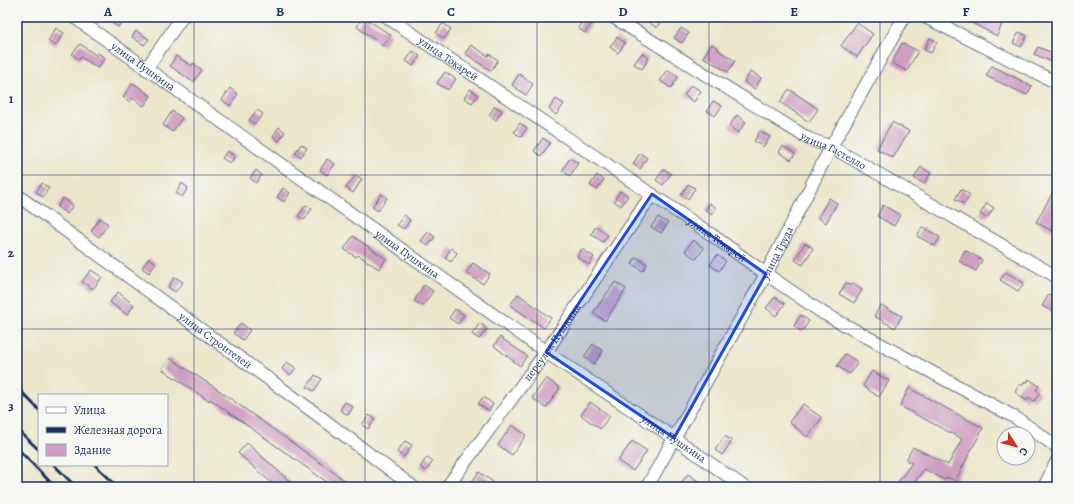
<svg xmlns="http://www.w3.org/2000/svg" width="1074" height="504" font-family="Alegreya,serif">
<rect width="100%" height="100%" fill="#f6f6f2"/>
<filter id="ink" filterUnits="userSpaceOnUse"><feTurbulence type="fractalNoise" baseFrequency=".025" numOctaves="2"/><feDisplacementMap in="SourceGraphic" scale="8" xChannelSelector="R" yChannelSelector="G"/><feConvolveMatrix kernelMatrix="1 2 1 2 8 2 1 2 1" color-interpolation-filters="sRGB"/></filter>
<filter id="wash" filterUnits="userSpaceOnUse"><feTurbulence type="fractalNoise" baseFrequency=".012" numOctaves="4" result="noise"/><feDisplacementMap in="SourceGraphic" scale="16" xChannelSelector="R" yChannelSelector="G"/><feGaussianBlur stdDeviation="0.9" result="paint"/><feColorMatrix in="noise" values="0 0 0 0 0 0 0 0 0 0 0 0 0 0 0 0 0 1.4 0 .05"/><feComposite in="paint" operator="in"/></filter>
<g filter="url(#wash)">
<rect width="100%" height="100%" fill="#ebe6ca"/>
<g id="blocks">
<path fill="#ce9dc0" d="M116,17h9l-7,10 -6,-4z
M363,17l28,18 -8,11 -26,-19z
M585,17l8,5 -8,11 -7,-5z
M641,17h24l-8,11z
M972,17h11l10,5 2,-4 8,4 -6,14 -27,-14z
M443,23l8,6 -7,10 -8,-6z
M857,23l16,11 -16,23 -16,-11z
M56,28l8,5 -9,13 -7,-5z
M681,28l8,5 -7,10 -8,-5z
M136,31l13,8 -5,6 -12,-8z
M1019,32l8,4 -6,11 -8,-4z
M617,37l8,6 -7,10 -8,-6z
M930,38l7,4 -6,11 -7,-3z
M902,43l16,8 -11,20 -15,-8z
M80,44l17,12 1,-3 7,5 -7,10 -17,-11 -2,3 -7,-6z
M712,44l7,5 -1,1 17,11 -7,11 -25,-15z
M471,45l17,11 1,-2 9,6 -7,11 -26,-18z
M1038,47l19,8v9l-23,-10z
M413,51l7,5 -7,10 -7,-5z
M642,53l7,5 -7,11 -8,-5z
M176,56l16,10 1,-3 9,7 -9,12 -23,-16z
M992,66l40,20 -5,9 -41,-19z
M668,70l10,7 -7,11 -11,-7z
M751,71l10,7 -6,11 -11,-7z
M445,72l11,7 -8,11 -11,-7z
M519,74l14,10 -7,11 -14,-10z
M133,83l18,13 -7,10 -12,-8 -2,4 -7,-5z
M691,85l10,6 -7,11 -10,-7z
M230,88l8,6 -8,12 -8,-6z
M470,89l8,6 -6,8 -8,-5z
M789,89l29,20 -9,13 -29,-20z
M556,99l8,5 -8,11 -7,-6z
M713,101l9,5 -7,10 -8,-5z
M495,106l7,5 -6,9 -7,-5z
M257,110l6,4 -8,10 -6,-4z
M172,111l10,7 -10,14 -9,-7z
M737,115l9,7 -8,11 -9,-7z
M892,122l17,9 -16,27 -16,-9z
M520,123l7,5 -6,9 -7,-5z
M279,127l6,5 -6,9 -6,-5z
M760,131l10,6 -7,10 -9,-6z
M543,138l7,5 -9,13 -7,-5z
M301,144l6,4 -6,9 -6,-4z
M783,146l12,8 -4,6 -12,-8z
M227,151l8,5 -5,7 -8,-5z
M640,153l7,5 -7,11 -7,-5z
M570,158l8,5 -8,13 -8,-5z
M327,159l8,5 -8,11 -7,-5z
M921,167l10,6 -7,11 -10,-6z
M664,169l7,5 -8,11 -7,-5z
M256,170l6,5 -6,8 -6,-5z
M356,175l6,4 -9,14 -7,-5z
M597,175l7,5 -7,10 -7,-5z
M42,183l7,5 -6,9 -7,-5z
M182,183l6,5 -6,9 -6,-4z
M688,184l7,4 -7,11 -7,-4z
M1057,185v36l-5,10 -16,-9z
M283,188l7,5 -6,9 -7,-5z
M961,189l9,6 -6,9 -9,-5z
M620,191l8,5 -7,10 -7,-5z
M381,194l6,4 -9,13 -6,-4z
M63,198l10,7 -6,9 -10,-7z
M829,198l8,5 -11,20 -8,-5z
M710,203l6,5 -4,7 -7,-5z
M987,203l7,5 -7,10 -7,-4z
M306,205l6,4 -8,11 -6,-4z
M883,205l17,10 -6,11 -17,-10z
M404,215l6,5 -6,9 -7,-4z
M658,217l10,6 -7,10 -10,-6z
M100,218l8,6 -9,13 -8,-6z
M596,226l12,9 -5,7 -12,-8z
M922,227l18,10 -5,9 -18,-10z
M428,232l7,5 -7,9 -7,-5z
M353,236l33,23 -7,10 -21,-14 -2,2 -12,-8z
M693,240l11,8 -8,11 -11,-8z
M805,243l8,5 -10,17 -8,-5z
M451,248l6,5 -6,9 -6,-4z
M582,249l12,8 -5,8 -12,-8z
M965,250l17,10 -6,11 -17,-10z
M717,255l9,6 -7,10 -9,-6z
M636,257l11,7 -4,7 -11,-7z
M149,258l7,5 -7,10 -7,-5z
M473,263l17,11 -7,10 -17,-11z
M91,270l11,7 -9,12 -11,-7z
M1006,272l18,11 -6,8 -18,-11z
M175,277l8,5 -8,10 -7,-5z
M615,282l11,7 -21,32 -12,-8z
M846,283l5,3 2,-2 9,6 -8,13 -15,-9z
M424,285l9,6 -10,15 -9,-5z
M118,292l16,13 -7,10 -17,-13z
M518,294l33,24 -7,10 -34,-23z
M1049,294l8,5v15l-15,-8z
M775,297l10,7 -9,12 -10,-8z
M881,305l21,11 -7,12 -21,-12z
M455,309l9,6 -6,9 -9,-6z
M801,315l8,6 -7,11 -8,-6z
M241,323l9,7 -7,10 -10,-7z
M480,323l7,6 -8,10 -7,-5z
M500,337l27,19 -7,10 -26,-20z
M593,344l10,7 -9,13 -10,-7z
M845,354l13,8 -8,12 -13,-8z
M170,358l47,31 137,98h-20l-124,-88 -1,2 -47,-32z
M287,362l9,6 -6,7 -8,-6z
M872,371l17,10 -10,16 -16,-11z
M315,375l7,4 -8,12 -7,-4z
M546,378l14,10 -14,20 -14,-10z
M1029,379l10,7 -3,4 4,3 -6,8 -5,-4 -2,4 -12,-9 5,-8 2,2 3,-5 2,2z
M909,388l74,40 -28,53 -8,-4 -2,3 -21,-11 -13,18h-7l-6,-5 14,-19 -6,-3 7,-13 35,18 14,-26 -62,-33z
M483,397l10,7 -4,7 -11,-7z
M345,402l8,5 -5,8 -8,-5z
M590,402l20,14 -10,13 -19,-14z
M803,404l19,14 -15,19 -18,-15z
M369,415l6,4 -7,10 -6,-4z
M512,425l14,10 -14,20 -14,-10z
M725,436l7,5 -10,14 -7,-5z
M405,441l7,4 -8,12 -7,-5z
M632,441l15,10 -14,20 -15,-10z
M247,443l49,44h-20l-38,-34z
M427,457l6,4 -7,10 -6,-4z
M479,472l14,10 -3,5h-22z
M688,474l18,13h-28z"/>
</g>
</g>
<g filter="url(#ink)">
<use href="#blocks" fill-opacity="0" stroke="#646f84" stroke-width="1"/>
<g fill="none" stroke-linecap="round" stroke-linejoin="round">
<defs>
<g id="minor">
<path id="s1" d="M74,17l472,335 128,86 70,49"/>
<path id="s2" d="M387,17l325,218 54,39 57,39 193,105 41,29"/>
<path id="s3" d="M613,17l196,122 22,8 34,19 192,111"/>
<path d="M925,17l132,66"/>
<path d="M146,69l36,-52"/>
<path id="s4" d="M17,195l298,218 98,74"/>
<path id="s5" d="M447,487l99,-135 106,-158"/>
<path id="s6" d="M647,487l119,-213 65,-127 73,-130"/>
<path d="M1044,487l13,-26"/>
</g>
</defs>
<use href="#minor" stroke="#646f84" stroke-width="14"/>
<use href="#minor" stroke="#fff" stroke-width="12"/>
<path stroke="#1b2f5e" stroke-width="3" d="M17,387l22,23
M17,429l22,21
M17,448l38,39
M54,465l22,22
M95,465l23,22"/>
</g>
</g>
<path fill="#1d4ed8" fill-opacity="0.2" stroke="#1d4ed8" stroke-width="3" stroke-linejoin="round" d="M652,194l114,80 -92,164 -128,-86z"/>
<path fill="none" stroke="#1b2f5e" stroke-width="1" stroke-opacity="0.55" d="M194,17v470M365,17v470M537,17v470M709,17v470M880,17v470M17,175h1040M17,329h1040"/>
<g text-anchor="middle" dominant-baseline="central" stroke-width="4" stroke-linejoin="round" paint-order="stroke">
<g font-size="11" fill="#1b2f5e" stroke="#f6f6f2">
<text stroke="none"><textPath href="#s2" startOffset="74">улица Токарей</textPath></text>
<text stroke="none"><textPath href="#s1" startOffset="85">улица Пушкина</textPath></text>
<text stroke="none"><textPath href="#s3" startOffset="258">улица Гастелло</textPath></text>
<text stroke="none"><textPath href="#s2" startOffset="398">улица Токарей</textPath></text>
<text stroke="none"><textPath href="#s6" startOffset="268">улица Труда</textPath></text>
<text stroke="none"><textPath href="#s1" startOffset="409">улица Пушкина</textPath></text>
<text stroke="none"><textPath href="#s4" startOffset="246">улица Строителей</textPath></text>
<text stroke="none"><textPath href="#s5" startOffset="179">переулок Пушкина</textPath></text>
<text stroke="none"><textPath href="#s1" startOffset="733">улица Пушкина</textPath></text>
</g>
</g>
<rect width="1074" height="504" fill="none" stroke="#f6f6f2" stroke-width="44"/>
<rect x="38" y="394" width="130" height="72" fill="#f6f6f2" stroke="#9ea6b7"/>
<rect x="46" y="407" width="20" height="6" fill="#ffffff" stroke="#9ea6b7"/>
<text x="74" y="414" font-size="12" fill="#1b2f5e">Улица</text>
<rect x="46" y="427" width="20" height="6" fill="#1b2f5e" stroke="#9ea6b7"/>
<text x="74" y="434" font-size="12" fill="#1b2f5e">Железная дорога</text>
<rect x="46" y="444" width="20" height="12" fill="#ce9dc0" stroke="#9ea6b7"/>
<text x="74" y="454" font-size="12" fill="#1b2f5e">Здание</text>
<g transform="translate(1016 446) rotate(126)"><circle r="19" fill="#f6f6f2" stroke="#9ea6b7"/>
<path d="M0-3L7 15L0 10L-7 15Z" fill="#c8321e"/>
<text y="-6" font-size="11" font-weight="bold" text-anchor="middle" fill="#1b2f5e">С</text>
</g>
<rect x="22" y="22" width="1030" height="460" fill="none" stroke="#1b2f5e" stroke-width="1.5"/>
<g font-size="13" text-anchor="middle" font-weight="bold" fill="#1b2f5e">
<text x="108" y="16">A</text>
<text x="280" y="16">B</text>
<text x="451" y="16">C</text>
<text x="623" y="16">D</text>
<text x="794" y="16">E</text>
<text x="966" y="16">F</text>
<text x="11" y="103">1</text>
<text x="11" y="257">2</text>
<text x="11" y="410">3</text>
</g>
</svg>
